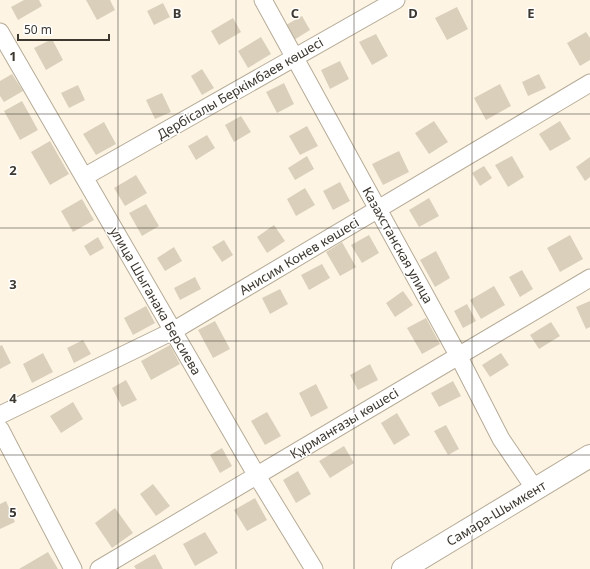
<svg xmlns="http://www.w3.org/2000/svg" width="590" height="569" font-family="'Noto Sans',sans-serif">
<rect width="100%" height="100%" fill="#fef4e4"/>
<path fill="#dacfba" d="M24,0h15l3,6 -24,14 -7,-13z
M86,0h24l5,10 -18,10z
M163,3l7,14 -16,8 -7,-14z
M457,7l11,22 -21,11 -12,-22z
M302,16l8,14 -16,10 -8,-15z
M233,18l8,14 -22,13 -8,-14z
M586,32l4,6v22l-10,6 -13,-23z
M376,34l12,22 -16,9 -13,-23z
M261,37l10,17 -23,14 -10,-17z
M52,39l11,21 -17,10 -12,-22z
M340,61l9,18 -19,10 -9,-19z
M202,69l12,19 -12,7 -11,-19z
M12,74l11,17 -19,11 -4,-6v-15z
M539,74l7,14 -18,8 -6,-14z
M284,83l10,21 -17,9 -11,-21z
M500,84l11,22 -25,14 -12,-22z
M78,85l7,15 -16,8 -8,-15z
M162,93l9,19 -16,7 -9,-19z
M22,101l16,29 -18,10 -16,-29z
M241,116l10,16 -17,10 -9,-17z
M434,121l14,21 -19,12 -14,-21z
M560,121l11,18 -21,12 -11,-17z
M104,122l12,22 -20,11 -13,-21z
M307,126l11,20 -18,9 -11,-19z
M207,135l8,13 -19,12 -8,-14z
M50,141l19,33 -19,11 -19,-33z
M399,151l10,21 -26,13 -11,-21z
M307,156l7,13 -19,11 -7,-12z
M512,156l12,21 -16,10 -13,-22z
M590,157v20l-5,4 -9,-14z
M484,166l8,12 -12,8 -8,-13z
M136,175l11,18 -22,13 -11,-18z
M340,182l10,19 -17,9 -10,-19z
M305,188l10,17 -19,11 -9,-17z
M429,198l10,18 -20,11 -10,-17z
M82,199l12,21 -21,12 -12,-21z
M146,204l13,22 -17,10 -13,-23z
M274,225l11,16 -18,12 -10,-16z
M369,235l10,18 -17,10 -11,-18z
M570,235l13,24 -23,13 -13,-24z
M98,237l6,11 -14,8 -6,-10z
M224,240l9,15 -11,7 -10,-15z
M342,242l14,25 -16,9 -14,-24z
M174,247l8,14 -17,10 -8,-13z
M436,251l14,27 -15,9 -15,-27z
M322,264l8,14 -21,12 -8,-15z
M522,270l11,19 -13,8 -11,-20z
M195,277l6,12 -21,11 -6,-12z
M494,286l11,19 -24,14 -11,-19z
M280,289l8,15 -18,10 -8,-16z
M403,291l10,14 -18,12 -9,-14z
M590,301v26l-4,2 -10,-22z
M467,304l9,17 -13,7 -9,-17z
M146,306l9,17 -22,12 -9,-17z
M426,318l14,26 -18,10 -15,-26z
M215,321l15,28 -17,9 -15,-28z
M551,322l9,14 -21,13 -9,-14z
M83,340l8,14 -17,9 -7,-15z
M2,345l9,18 -11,6v-23z
M170,345l10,19 -29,16 -10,-19z
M43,353l10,19 -21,11 -9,-19z
M501,353l8,12 -19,12 -8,-12z
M370,364l8,16 -20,10 -8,-15z
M126,380l11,20 -15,7 -10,-19z
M453,381l8,15 -22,11 -8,-14z
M316,384l12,24 -17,9 -12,-24z
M73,402l10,17 -22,14 -11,-17z
M267,412l14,24 -16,9 -14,-24z
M397,413l13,22 -16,10 -13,-22z
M446,425l13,24 -11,6 -14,-24z
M344,446l10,17 -24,15 -11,-17z
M222,448l10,18 -12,7 -10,-18z
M298,471l13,23 -15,9 -13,-23z
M153,484l17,22 -14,10 -16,-22z
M255,498l12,22 -20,11 -13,-21z
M6,501l9,21 -15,7v-25z
M115,508l18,25 -21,15 -17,-25z
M205,532l13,21 -23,13 -12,-22z
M48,552l10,17h-39z
M155,554l8,15h-27l-2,-3z"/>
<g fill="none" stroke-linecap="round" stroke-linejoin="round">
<defs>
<path id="minor" d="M263,0l195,355 43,84 34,50
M0,32l257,444 57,93
M84,177l312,-177
M0,415l173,-84 417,-248
M0,429l73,140
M99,569l491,-291"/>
<path id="highway" d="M403,569l187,-113"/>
</defs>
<use href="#minor" stroke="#b6ab97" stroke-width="19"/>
<use href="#highway" stroke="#b6ab97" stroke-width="24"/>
<use href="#minor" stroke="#fff" stroke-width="17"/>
<use href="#highway" stroke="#fff" stroke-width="22"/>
</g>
<path fill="none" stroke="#3c372f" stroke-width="1" stroke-opacity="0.55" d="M118,0v569M236,0v569M354,0v569M472,0v569M0,114h590M0,228h590M0,341h590M0,455h590"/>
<g text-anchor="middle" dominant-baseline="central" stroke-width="3" stroke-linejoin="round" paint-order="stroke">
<g font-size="13" fill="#3c372f" stroke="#fff">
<text transform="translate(240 88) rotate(-30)">Дербісалы Беркімбаев көшесі</text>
<text transform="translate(398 245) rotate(61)">Казахстанская улица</text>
<text transform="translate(299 256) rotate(-31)">Анисим Конев көшесі</text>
<text transform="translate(156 301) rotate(60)">улица Шыганака Берсиева</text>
<text transform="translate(344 423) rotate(-31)">Құрманғазы көшесі</text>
<text transform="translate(496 513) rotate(-31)">Самара-Шымкент</text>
</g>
</g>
<g font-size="13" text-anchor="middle" font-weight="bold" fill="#3c372f" stroke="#fff" stroke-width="3" stroke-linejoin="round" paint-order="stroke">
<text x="177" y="18">B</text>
<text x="295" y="18">C</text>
<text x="413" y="18">D</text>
<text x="531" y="18">E</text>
<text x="13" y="61">1</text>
<text x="13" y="175">2</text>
<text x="13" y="289">3</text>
<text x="13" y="403">4</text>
<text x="13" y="517">5</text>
</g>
<path d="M18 34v6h91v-6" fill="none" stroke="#3c372f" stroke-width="2"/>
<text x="24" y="34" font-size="12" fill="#3c372f" stroke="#ffffff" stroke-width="3" paint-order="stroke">50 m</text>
</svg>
